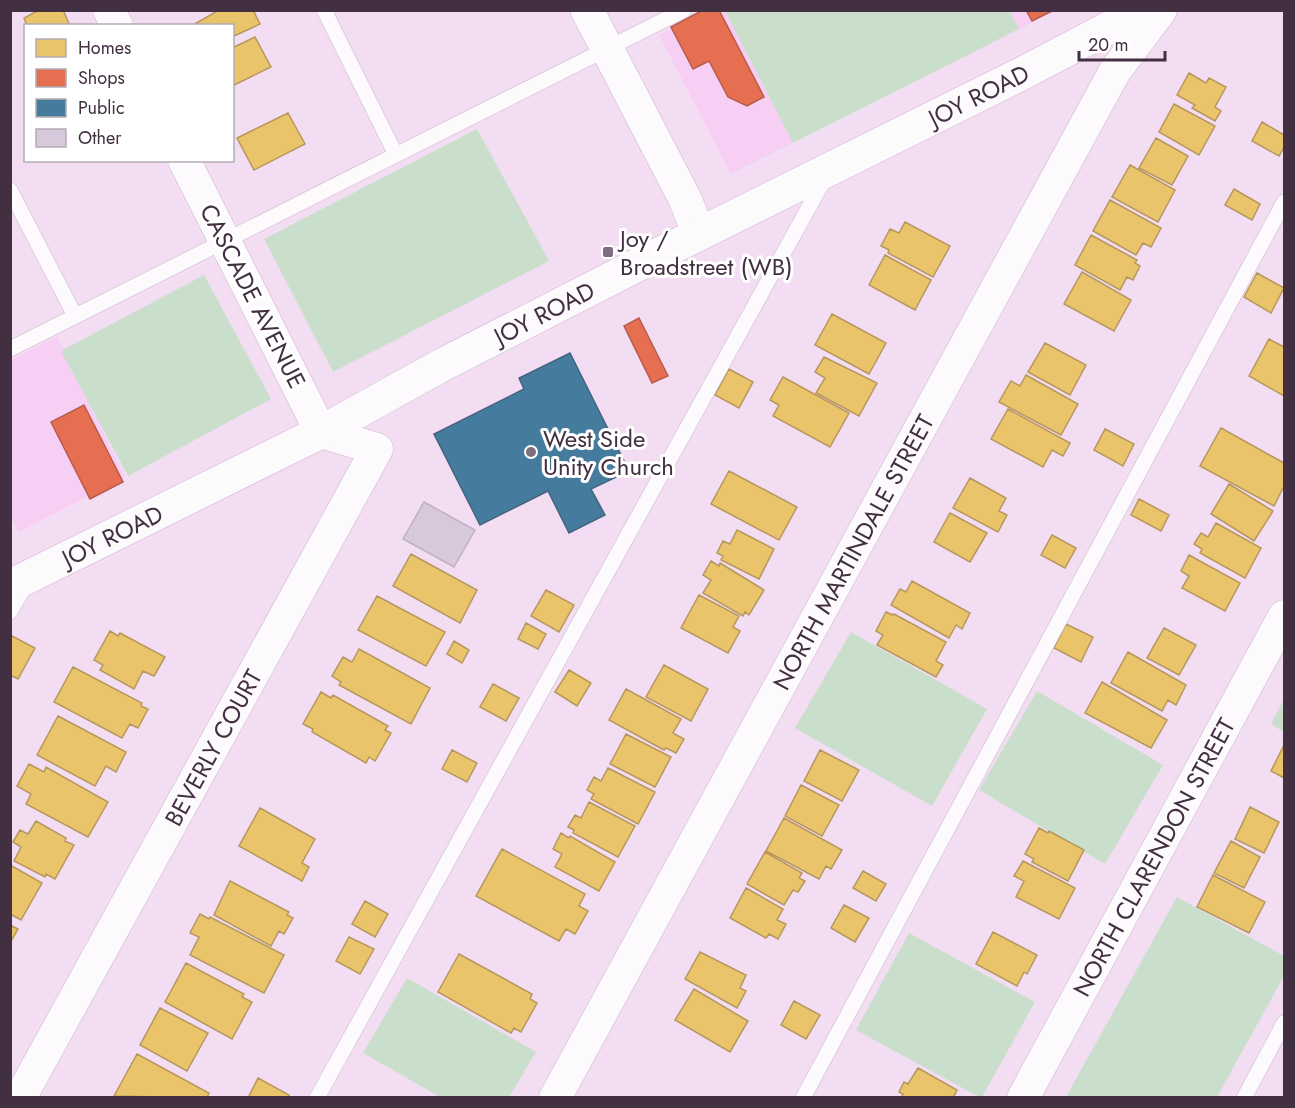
<svg xmlns="http://www.w3.org/2000/svg" width="1295" height="1108" font-family="Jost,sans-serif">
<rect width="100%" height="100%" fill="#f3ddf2"/>
<path fill="#f7cff5" d="M707,11h18l68,132 -62,31 -72,-139z
M1010,11h45l-36,18z
M57,336l68,141 -107,55 -7,-16v-156z"/>
<path fill="#c9dfcc" d="M725,11h285l9,18 -226,114z
M477,129l72,132 -216,111 -69,-133z
M204,275l67,124 -143,77 -67,-125z
M851,632l136,77 -55,97 -137,-78z
M1037,691l126,74 -58,99 -126,-74z
M1284,699v33l-13,-8z
M1177,897l107,59v20l-67,121h-151z
M909,933l126,69 -53,95h-3l-123,-67z
M407,978l129,74 -27,45h-69l-77,-44z"/>
<path fill="#e9c46a" stroke="#b7975e" stroke-width="1.5" d="M39,10h24l7,16h-43l-3,-8z
M219,10h34l7,14 -28,13v-11h-41z
M255,37l16,30 -39,19v-38z
M1189,73l17,10 3,-5 17,9 -11,20 6,4 -6,10 -23,-13 3,-3 -18,-10z
M1174,104l41,22 -16,29 -40,-23z
M288,113l17,31 -51,26 -17,-32z
M1262,122l22,13v12l-5,9 -27,-15z
M1156,138l32,18 -16,29 -33,-17z
M1130,165l45,25 -17,32 -46,-25z
M1234,189l26,15 -8,16 -27,-15z
M1110,200l51,28 -10,19 -8,-4 -7,12 -43,-24z
M905,222l45,24 -17,31 -45,-24 1,-3 -8,-4 9,-17 9,4z
M1091,235l46,25 -2,3 5,3 -7,14 -6,-3 -7,13 -45,-25z
M885,255l46,25 -16,30 -46,-25z
M1082,272l49,28 -17,31 -50,-27z
M1257,273l27,15 -13,25 -27,-16z
M832,314l54,29 -17,31 -54,-29z
M1269,339l15,8v49l-35,-20z
M1045,343l41,22 -16,30 -42,-23z
M824,357l53,26 -18,33 -43,-23 9,-15 -10,-6z
M729,369l24,13 -14,26 -24,-13z
M1026,375l52,29 -17,31 -62,-33 12,-21 9,5z
M783,377l66,36 -19,34 -57,-31 6,-11 -9,-5z
M1008,409l62,34 -7,13 -11,-6 -9,17 -52,-28z
M1221,428l63,35v23l-10,20 -74,-40z
M1105,429l29,15 -11,22 -29,-16z
M729,471l68,36 -18,33 -68,-36z
M970,478l36,20 -7,13 8,4 -9,17 -45,-24z
M1229,484l44,27 -19,30 -43,-27z
M1139,499l30,16 -8,16 -30,-16z
M950,513l37,20 -17,29 -36,-20z
M1216,523l45,25 -16,30 -45,-25 2,-4 -8,-5 7,-11 7,4z
M737,530l37,19 -15,30 -38,-19 2,-4 -6,-3 6,-12 7,3z
M1052,535l24,13 -11,20 -24,-13z
M411,554l66,36 -17,33 -67,-37z
M1189,555l51,28 -15,28 -43,-23 7,-12 -8,-5z
M711,561l8,5 1,-3 44,27 -15,25 -4,-3 -2,4 -40,-23 8,-13 -8,-5z
M912,581l58,32 -8,16 -6,-4 -7,13 -58,-33 9,-16 6,3z
M546,590l28,15 -15,27 -28,-16z
M699,595l40,21 -6,11 7,4 -12,22 -47,-25z
M377,596l68,36 -19,34 -68,-36z
M886,612l7,3 1,-1 52,28 -10,19 7,4 -7,12 -59,-32 6,-10 -7,-4z
M526,623l20,11 -8,15 -20,-10z
M1066,624l27,13 -12,25 -27,-14z
M1164,628l32,17 -17,30 -32,-17z
M110,631l8,5 2,-3 45,24 -11,19 -11,-5 -9,18 -34,-19 3,-5 -9,-5z
M10,635l25,13 -17,31 -8,-4z
M454,641l15,9 -7,13 -15,-9z
M359,649l71,39 -19,36 -72,-39 2,-3 -9,-6 11,-19 9,5z
M1128,652l58,33 -10,20 -8,-5 -6,11 -51,-28z
M664,665l44,24 -17,32 -45,-24z
M73,667l69,36 -1,3 7,3 -10,19 -8,-4 -8,14 -68,-36z
M569,670l22,13 -14,23 -22,-14z
M1102,682l65,38 -16,28 -66,-35z
M493,684l26,14 -13,23 -26,-14z
M626,689l55,30 -8,14 11,6 -8,14 -10,-5 -2,2 -55,-30z
M321,692l10,6 2,-3 55,31 -3,4 6,3 -16,28 -6,-4 -3,6 -54,-31 1,-3 -10,-5z
M58,716l68,36 -10,20 -10,-6 -11,20 -58,-31z
M626,734l45,23 -16,30 -45,-23z
M1284,745v33l-13,-7z
M452,750l25,13 -10,19 -25,-13z
M820,750l39,20 -17,31 -38,-20z
M29,764l15,8 2,-5 62,35 -20,35 -62,-33 5,-10 -14,-8z
M608,768l47,24 -17,32 -47,-25 3,-5 -7,-4 7,-13 7,4z
M801,785l38,20 -17,31 -37,-20z
M589,802l46,24 -17,31 -45,-24 1,-3 -6,-3 7,-12 6,3z
M1250,807l29,15 -15,31 -29,-14z
M260,808l55,31 -13,24 7,4 -7,14 -63,-35z
M784,818l58,32 -11,19 -5,-3 -7,13 -53,-28z
M36,821l30,17 -1,3 9,4 -19,34 -9,-5 -1,3 -31,-16 7,-14 -8,-5 7,-12 8,4z
M1039,828l9,5 1,-2 35,19 -16,31 -36,-19 2,-3 -9,-5z
M561,833l8,5 1,-2 45,26 -16,29 -44,-24 7,-13 -9,-5z
M1231,841l29,16 -16,31 -30,-15z
M502,849l83,45 -6,12 9,5 -13,23 -9,-5 -7,12 -83,-45z
M765,852l37,21 -3,5 6,3 -7,11 -5,-2 -9,15 -37,-21z
M1023,861l52,27 -16,31 -43,-22 8,-16 -10,-5z
M10,865l32,18 -21,37 -11,-6z
M863,871l23,13 -10,17 -23,-13z
M1213,875l52,27 -16,31 -52,-26z
M230,881l59,31 -2,3 6,3 -9,16 -5,-3 -8,15 -57,-31z
M746,888l37,21 -6,11 9,4 -8,15 -9,-5 -3,4 -36,-20z
M365,901l23,13 -13,23 -23,-13z
M844,905l25,13 -14,24 -24,-14z
M200,914l9,5 1,-2 74,38 -20,38 -74,-38 9,-18 -9,-4z
M10,925l8,4 -8,14z
M993,932l44,23 -10,19 -3,-2 -7,14 -41,-22z
M349,937l25,12 -14,25 -24,-13z
M700,952l46,23 -6,13 6,3 -9,17 -52,-29z
M459,954l73,40 -2,5 7,4 -16,29 -7,-4 -3,5 -73,-41z
M186,963l58,31 -2,3 10,5 -20,37 -67,-37z
M694,989l54,32 -18,31 -55,-32z
M794,1001l26,14 -14,24 -25,-14z
M160,1008l48,25 -21,38 -47,-26z
M137,1054l72,39 -2,5 -93,-2z
M918,1068l39,22 -4,8h-52l2,-4 -4,-2 5,-10 4,2z
M258,1078l31,17 -1,3h-40z"/>
<path fill="#e76f51" stroke="#b65c4c" stroke-width="1.5" d="M703,10h16l45,87 -17,9 -19,-9 -19,-36 -16,8 -22,-42z
M1026,10h28l-22,11z
M639,318l29,58 -16,7 -28,-57z
M84,405l39,77 -33,17 -39,-77z"/>
<path fill="#457b9d" stroke="#446481" stroke-width="1.5" d="M570,353l59,118 -38,18 14,26 -36,18 -21,-42 -68,34 -46,-91 90,-45 -5,-11z"/>
<path fill="#d8c8dc" stroke="#c0b0c4" stroke-width="1.5" d="M424,502l51,28 -21,37 -51,-28z"/>
<g fill="none" stroke-linecap="round" stroke-linejoin="round">
<defs>
<path id="lane" d="M324,10l72,145
M10,190l65,126
M10,349l674,-339
M10,612l17,-29
M317,1098l508,-920
M803,1098l481,-896
M1244,1098l40,-75"/>
<g id="street">
<path d="M109,10l8,16"/>
<path id="s1" d="M20,1098l357,-649 -56,-17 -137,-272"/>
<path id="s2" d="M555,1098l560,-1027 46,-61"/>
<path id="s3" d="M1023,1098l261,-482"/>
</g>
<g id="secondary">
<path d="M587,10l98,189 14,35"/>
<path id="s4" d="M10,586l311,-154 121,-67 217,-111 366,-182 118,-62"/>
</g>
</defs>
<use href="#lane" stroke="#cab7c9" stroke-width="16"/>
<use href="#street" stroke="#cab7c9" stroke-width="33"/>
<use href="#secondary" stroke="#cab7c9" stroke-width="34"/>
<use href="#lane" stroke="#fdfafd" stroke-width="15"/>
<use href="#street" stroke="#fdfafd" stroke-width="32"/>
<use href="#secondary" stroke="#fdfafd" stroke-width="33"/>
</g>
<g fill="#806c7f" stroke="#fff" stroke-width="2">
<rect x="602" y="246" width="12" height="12" rx="3"/>
<circle cx="531" cy="452" r="6"/>
</g>
<g text-anchor="middle" dominant-baseline="central" stroke-width="6" stroke-linejoin="round" paint-order="stroke">
<g font-size="24" fill="#422f41" stroke="#fff">
<text stroke="none"><textPath href="#s4" startOffset="1086">JOY ROAD</textPath></text>
<text transform="translate(253 296) rotate(63)">CASCADE AVENUE</text>
<text stroke="none"><textPath href="#s4" startOffset="600">JOY ROAD</textPath></text>
<text stroke="none"><textPath href="#s4" startOffset="114">JOY ROAD</textPath></text>
<text stroke="none"><textPath href="#s2" startOffset="622">NORTH MARTINDALE STREET</textPath></text>
<text stroke="none"><textPath href="#s1" startOffset="400">BEVERLY COURT</textPath></text>
<text stroke="none"><textPath href="#s3" startOffset="274">NORTH CLARENDON STREET</textPath></text>
</g>
<g font-size="24" fill="#422f41" stroke="#fff" text-anchor="start">
<text x="620" y="238">Joy /<tspan x="620" dy="28">Broadstreet (WB)</tspan></text>
<text x="543" y="438">West Side<tspan x="543" dy="28">Unity Church</tspan></text>
</g>
</g>
<rect width="1295" height="1108" fill="none" stroke="#422f41" stroke-width="24"/>
<rect x="24" y="24" width="210" height="138" fill="#ffffff" stroke="#b3acb3" stroke-width="1.5"/>
<rect x="36" y="39" width="30" height="18" fill="#e9c46a" stroke="#b3acb3" stroke-width="1.5"/>
<text x="78" y="54" font-size="18" fill="#422f41">Homes</text>
<rect x="36" y="69" width="30" height="18" fill="#e76f51" stroke="#b3acb3" stroke-width="1.5"/>
<text x="78" y="84" font-size="18" fill="#422f41">Shops</text>
<rect x="36" y="99" width="30" height="18" fill="#457b9d" stroke="#b3acb3" stroke-width="1.5"/>
<text x="78" y="114" font-size="18" fill="#422f41">Public</text>
<rect x="36" y="129" width="30" height="18" fill="#d8c8dc" stroke="#b3acb3" stroke-width="1.5"/>
<text x="78" y="144" font-size="18" fill="#422f41">Other</text>
<path d="M1079 51v9h86v-9" fill="none" stroke="#422f41" stroke-width="3"/>
<text x="1088" y="51" font-size="18" fill="#422f41" stroke="#ffffff" stroke-width="4.5" paint-order="stroke">20 m</text>
</svg>
